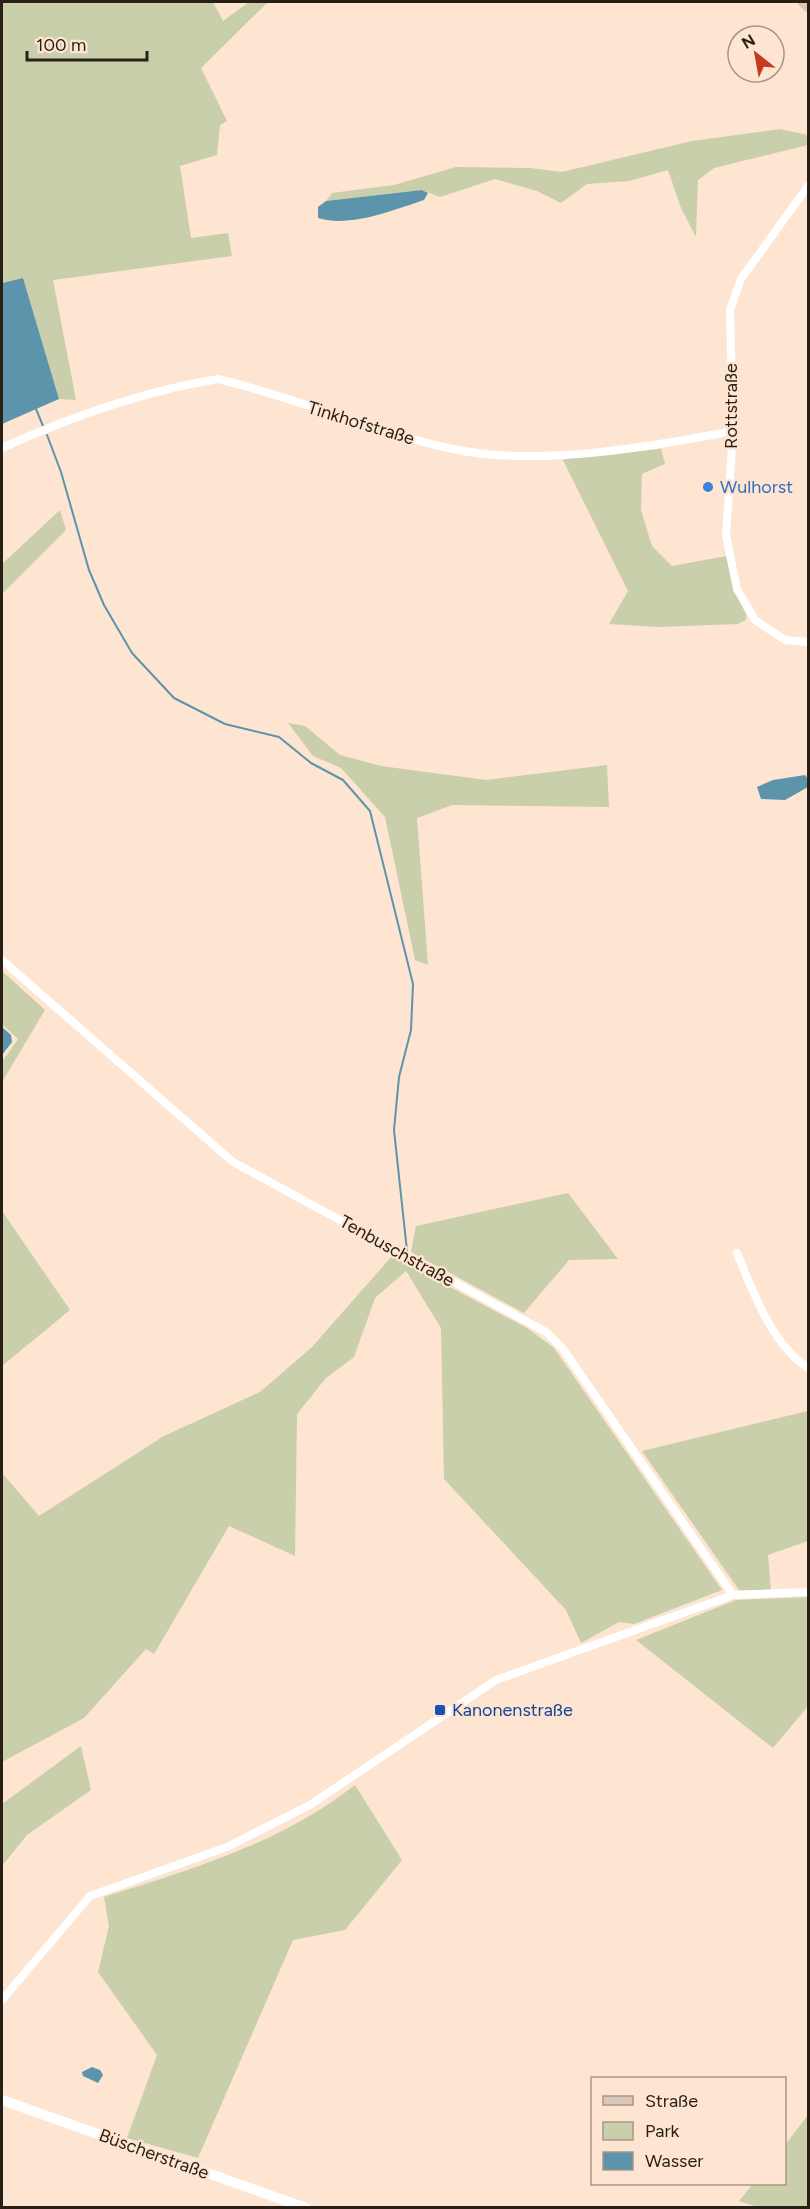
<svg xmlns="http://www.w3.org/2000/svg" width="810" height="2209" font-family="Figtree,sans-serif">
<rect width="100%" height="100%" fill="#fde5d1"/>
<path fill="#c8cfaa" d="M2,2h211l10,19 26,-19h19l-67,66 26,53 -7,4 -3,30 -37,11 11,72 37,-5 4,23 -179,24 23,120 -17,-1 -36,-121 -21,5z
M780,129l28,6v10l-94,23 -16,12 -2,57 -15,-29 -13,-38 -39,11 -42,3 -26,19 -24,-12 -42,-12 -55,18 -18,-7 -96,11 6,-8 62,-8 62,-18 74,1 32,4 130,-31z
M661,449l4,15 -23,10 -1,36 11,36 20,20 54,-10 9,36 11,22v6l-8,4 -81,3 -48,-3 19,-33 -65,-131 9,-3z
M60,510l6,20 -64,64v-30z
M288,723l17,3 35,29 41,11 105,14 121,-15 2,42 -157,-2 -35,13 11,147 -13,-5 -30,-143 -44,-49 -28,-12z
M2,971l43,39 -43,72v-20l16,-23 -16,-15z
M568,1193l50,66 -49,1 -45,53 -113,-61 5,-26z
M2,1211l68,99 -68,56z
M392,1256l135,72 27,20 168,242 -88,34 -15,-2 -38,21 -15,-33 -122,-131 -3,-151 -35,-57 -31,27 -21,59 -28,21 -29,36 -2,142 -66,-30 -75,128 -8,-5 -62,69 -82,44v-289l37,43 125,-80 96,-44 52,-45z
M808,1411v130l-40,14 3,36 -32,-1 -97,-139z
M808,1597v109l-35,42 -137,-108 100,-40z
M81,1746l10,44 -64,45 -25,31v-62z
M355,1785l47,75 -57,70 -52,10 -95,218 -71,-20 30,-83 -59,-83 11,-46 -5,-29c89,-28 177,-54 251,-112z
M808,2115v92h-50l-19,-6 14,-17h31l1,-39z"/>
<path fill="#5c94ab" d="M422,190l6,3 -4,7c-30,10 -75,28 -106,18v-11l8,-6z
M23,278l36,121 -57,25v-141z
M805,775l3,4v8l-23,13 -24,-1 -4,-12 16,-7z
M2,1027l9,8 1,7 -10,13z
M92,2067l8,3 3,5 -5,8 -15,-7 -1,-4z"/>
<g fill="none" stroke-linecap="round" stroke-linejoin="round">
<path stroke="#5c94ab" stroke-width="2" d="M36,409l7,17
M47,435l14,37 28,98 15,35 28,48 42,45 51,26 54,13 32,26 32,17 27,31 43,173 -2,46 -12,47 -5,53 13,121"/>
<path stroke="#fff" stroke-width="8" d="M808,186l-67,93 -11,31 3,121 -7,104 11,54 18,31 30,20 23,2
M2,448c68,-31 142,-57 216,-69 80,19 155,53 235,70 83,18 197,-2 280,-18
M2,960l231,202 313,170 17,17 170,246
M737,1253c17,41 34,90 71,115
M2,2000l88,-104 137,-49 83,-42 186,-125 237,-85 75,-3"/>
<path stroke="#fff" stroke-width="10" d="M2,2100l304,108"/>
<path stroke="#d9c7b7" stroke-width="12" d="M804,2l4,4"/>
</g>
<circle fill="#3f7fe0" stroke="#fde5d1" stroke-width="2" cx="708" cy="487" r="6"/>
<rect fill="#1a4fb4" stroke="#fde5d1" stroke-width="2" x="434" y="1704" width="12" height="12" rx="3"/>
<g text-anchor="middle" dominant-baseline="central" stroke-width="4.5" stroke-linejoin="round" paint-order="stroke">
<g font-size="18" fill="#291f15" stroke="#fde5d1">
<text transform="translate(731 406) rotate(-90)">Rottstraße</text>
<text transform="translate(361 423) rotate(17)">Tinkhofstraße</text>
<text transform="translate(397 1251) rotate(29)">Tenbuschstraße</text>
<text transform="translate(154 2154) rotate(20)">Büscherstraße</text>
</g>
<g font-size="18" fill="#366cbe" stroke="#fde5d1" text-anchor="start">
<text x="720" y="487">Wulhorst</text>
</g>
<g font-size="18" fill="#164399" stroke="#fde5d1" text-anchor="start">
<text x="452" y="1710">Kanonenstraße</text>
</g>
</g>
<rect width="810" height="2209" fill="none" stroke="#291f15" stroke-width="6"/>
<rect x="591" y="2077" width="195" height="108" fill="#fde5d1" stroke="#a89686" stroke-width="1.5"/>
<rect x="603" y="2096" width="30" height="9" fill="#d9c7b7" stroke="#a89686" stroke-width="1.5"/>
<text x="645" y="2107" font-size="18" fill="#291f15">Straße</text>
<rect x="603" y="2122" width="30" height="18" fill="#c8cfaa" stroke="#a89686" stroke-width="1.5"/>
<text x="645" y="2137" font-size="18" fill="#291f15">Park</text>
<rect x="603" y="2152" width="30" height="18" fill="#5c94ab" stroke="#a89686" stroke-width="1.5"/>
<text x="645" y="2167" font-size="18" fill="#291f15">Wasser</text>
<g transform="translate(756 54) rotate(329)"><circle r="28" fill="#fde5d1" stroke="#a89686" stroke-width="1.5"/>
<path d="M0-4.5L10 22L0 15L-10 22Z" fill="#c63b20"/>
<text y="-9" font-size="16" font-weight="bold" text-anchor="middle" fill="#291f15">N</text>
</g>
<path d="M27 51v9h120v-9" fill="none" stroke="#291f15" stroke-width="3"/>
<text x="36" y="51" font-size="18" fill="#291f15" stroke="#fde5d1" stroke-width="4.5" paint-order="stroke">100 m</text>
</svg>
